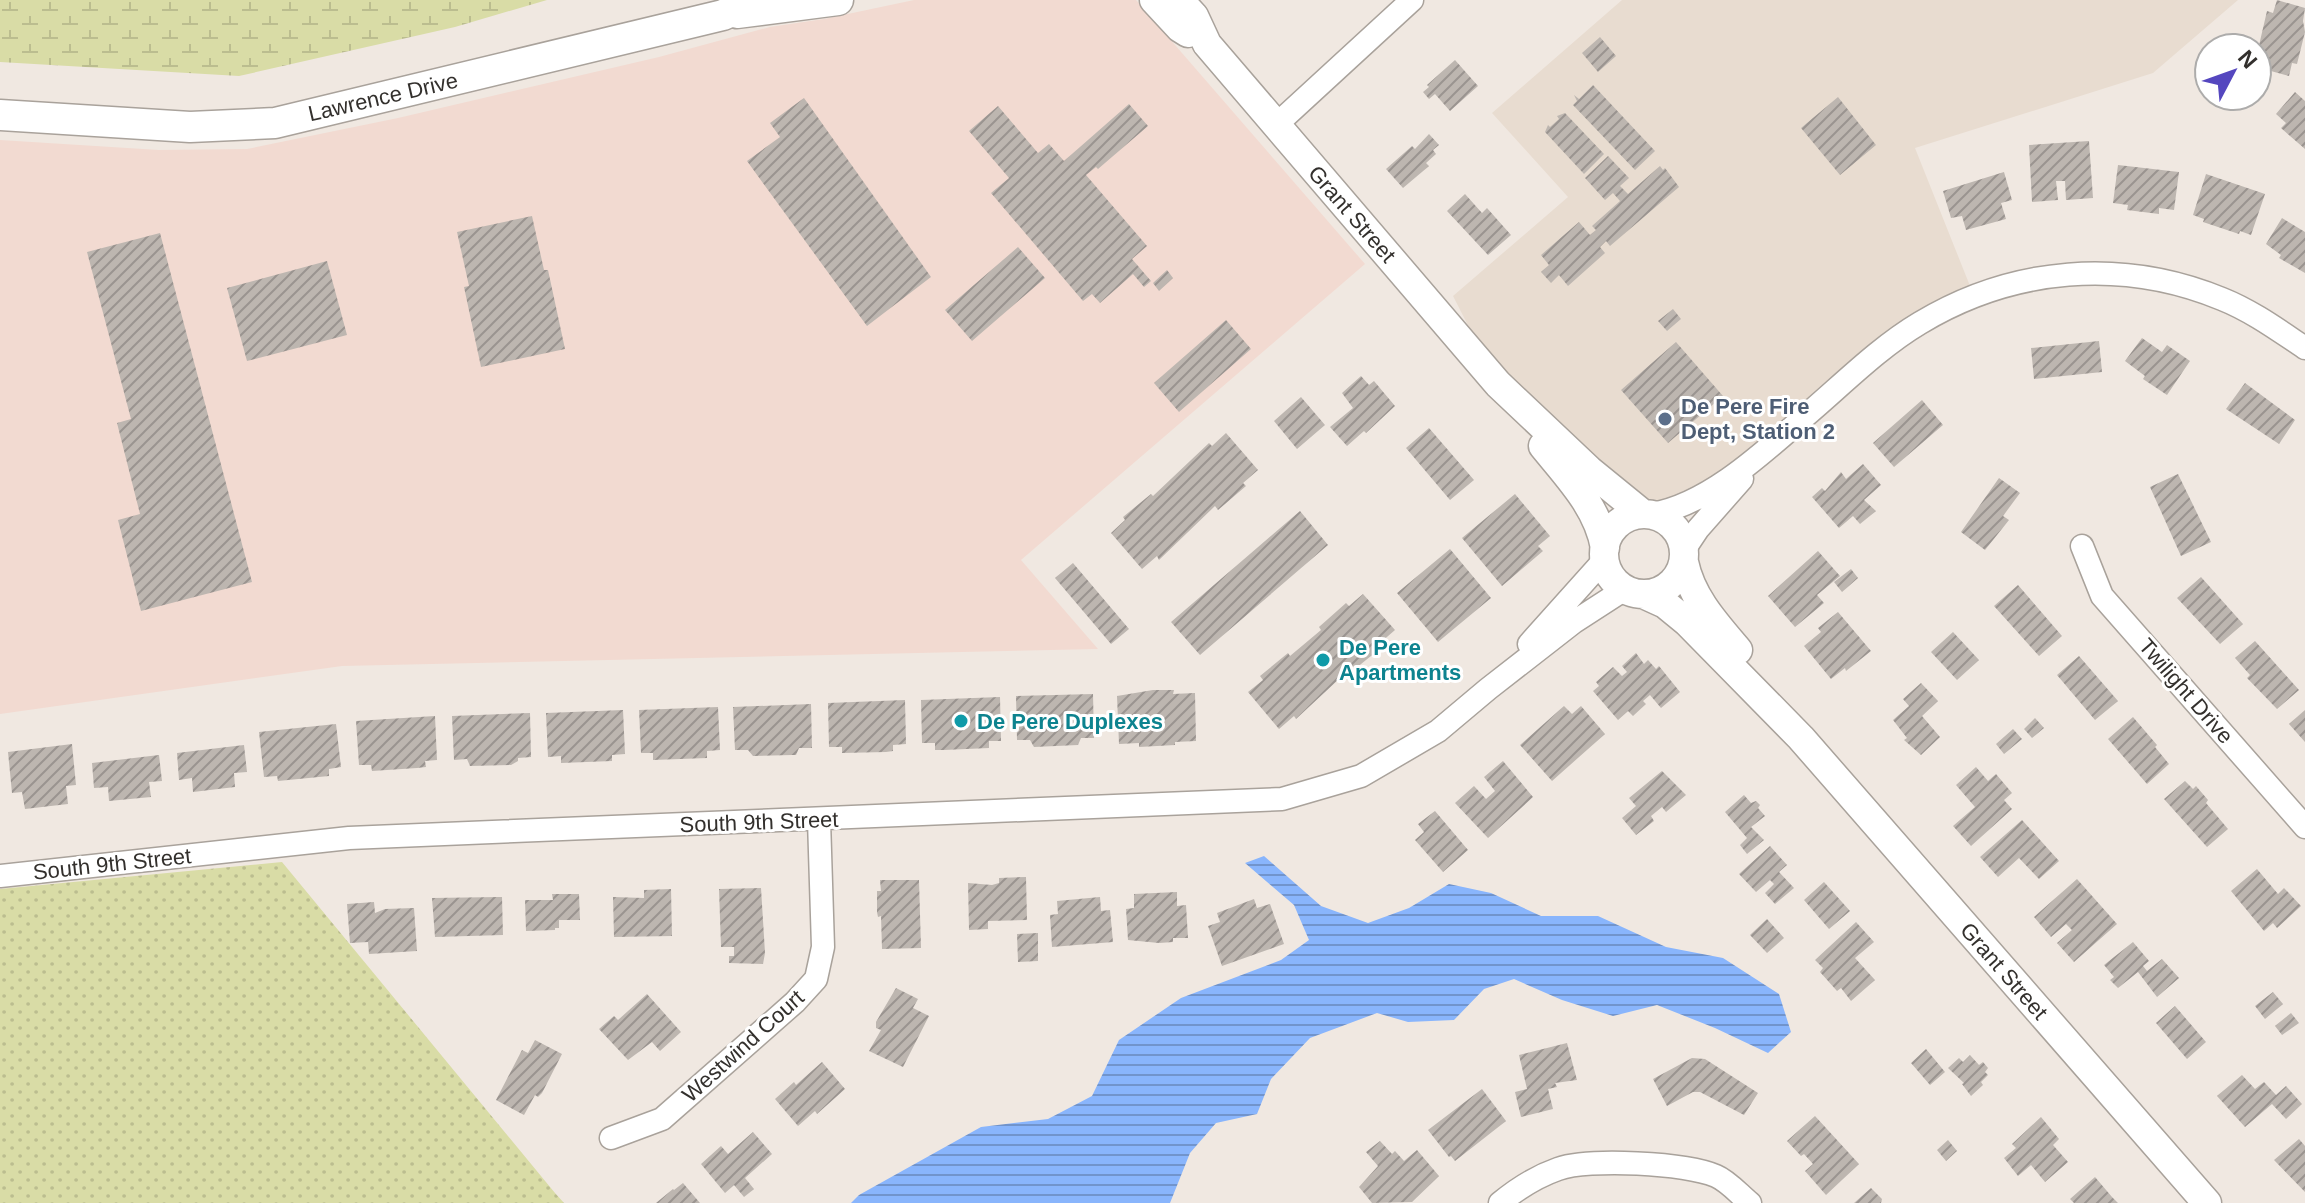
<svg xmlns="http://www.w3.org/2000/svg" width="2305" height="1203" font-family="Helvetica,sans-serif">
<defs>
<pattern id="wetland-marsh" width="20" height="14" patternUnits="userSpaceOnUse" patternTransform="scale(2)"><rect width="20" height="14" fill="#d9dca6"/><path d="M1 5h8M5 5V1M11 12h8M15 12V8" fill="none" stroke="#bbbd8f"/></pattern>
<pattern id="park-dots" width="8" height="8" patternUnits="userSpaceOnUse" patternTransform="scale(2)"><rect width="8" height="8" fill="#d9dca6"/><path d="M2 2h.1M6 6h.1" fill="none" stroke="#bbbd8f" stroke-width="1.8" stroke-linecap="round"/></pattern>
<pattern id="water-rules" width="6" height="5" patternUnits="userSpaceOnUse" patternTransform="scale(2)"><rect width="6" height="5" fill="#89b5fc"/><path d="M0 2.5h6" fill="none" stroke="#7194cc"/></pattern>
<pattern id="building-hatch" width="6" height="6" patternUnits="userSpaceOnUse" patternTransform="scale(2)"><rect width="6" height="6" fill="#bdb6b0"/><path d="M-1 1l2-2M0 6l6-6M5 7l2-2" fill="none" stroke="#9a9490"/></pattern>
</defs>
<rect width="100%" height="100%" fill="#f0e8e1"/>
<path fill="#e8dcd0" d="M1622,0h616l-85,73 -238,75 59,148 -295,212 -62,-7 -119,-117 -45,-88 115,-99 -76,-84z"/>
<path fill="#f2dad1" d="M914,0h222l229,264 -344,296 77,89 -756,17 -342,48v-574l159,10 88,-1 151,-31 261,-61 111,-30 54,-8z"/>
<path fill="url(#wetland-marsh)" d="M0,0h547l-92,27 -216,49 -239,-14z"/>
<path fill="url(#park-dots)" d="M282,862l273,331 9,10h-564v-314z"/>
<path fill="url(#water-rules)" d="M1264,856l57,50 47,17 41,-15 40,-24 42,9 50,23h57l68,31 57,11 56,36 12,38 -23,21 -53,-25 -58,-23 -44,11 -51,-16 -48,-21 -30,10 -30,31 -46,2 -31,-9 -67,25 -39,41 -14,35 -41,9 -26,30 -20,50h-319l8,-8 122,-68 67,-8 44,-23 27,-56 62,-42 100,-38 28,-20 -15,-35 -49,-42z"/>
<path fill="url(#building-hatch)" d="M2277,0l28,8 -2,13 2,11 -8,32 -5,-1 -3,13 -29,-8 3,-12 -6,-2 10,-43 6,2z
M1600,37l16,19 -18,16 -16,-19z
M1455,60l23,26 -28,25 -15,-17 -6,5 -6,-7 6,-5 -2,-2z
M1593,85l62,66 -20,19 -62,-65 4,-4 -3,-6 5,4z
M2295,92l10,9v48l-24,-21 5,-5 -10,-9z
M1838,97l38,48 -36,30 -39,-47z
M804,98l127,179 -64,49 -120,-165 33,-24 -10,-14z
M1129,104l19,22 -50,43 -2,-2 -10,8 61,71 -15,13 19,22 -7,6 -11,-13 -33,29 -8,-9 -9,7 -92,-108 18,-15 -40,-47 29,-25 40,47 11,-9 15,17z
M1565,113l39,41 -20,20 -39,-42 3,-7 2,2 9,-8 -2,-3z
M1429,134l10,11 -6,5 3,4 -10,9 3,3 -26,22 -17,-19 26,-23 3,3z
M2089,141l4,57 -27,2 -1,-19h-9l2,19 -26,2 -3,-57z
M1608,156l21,22 -9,8 8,8 32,-28 3,4 2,-2 14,19 -69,59 -4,-5 -6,6 5,6 -37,33 -9,-11 -8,8 -10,-11 8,-7 -8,-10 38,-33 11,13 6,-5 -4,-4 28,-25 -7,-8 -8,7 -20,-22z
M2118,165l61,7 -5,38 -15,-2v6l-32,-4 1,-5 -15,-2z
M2004,172l8,28 -11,3 5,16 -40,11 -4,-14 -11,2 -8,-27z
M2206,174l59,20 -14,41 -11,-4 -1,3 -36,-12 1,-3 -11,-4z
M1465,194l17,19 5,-5 24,27 -23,20 -41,-44z
M532,216l12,54h4l17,79 -84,18 -17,-80 5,-1 -12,-54z
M2282,218l23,14v41l-26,-15 2,-3 -15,-11z
M160,233l92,349 -111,29 -23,-91 22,-6 -23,-91 14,-4 -44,-167z
M1018,247l27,31 -73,63 -27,-31z
M327,261l20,74 -100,26 -20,-73z
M1167,270l6,8 -14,13 -6,-8z
M1673,309l8,10 -14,12 -9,-10z
M1226,320l25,29 -72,63 -25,-29z
M2142,338l20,14 5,-7 23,16 -23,34 -24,-16 2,-3 -20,-15z
M2099,341l3,31 -68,7 -3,-31z
M1676,342l47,54 -55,47 -47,-53z
M1361,376l8,9 5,-4 21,25 -29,27 -2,-2 -17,15 -17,-19 23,-19 -11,-15z
M2245,383l50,37 -16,24 -53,-35z
M1301,397l24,28 -28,24 -23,-28z
M1922,400l21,25 -49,42 -21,-24z
M1429,428l45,52 -24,20 -44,-52z
M1226,433l32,37 -15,13 3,3 -28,24 -3,-4 -56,54 -2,-4 -15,13 -31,-36 14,-13 -2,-3 28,-23 2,2 56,-53 3,3z
M1863,464l18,21 -17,15 12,11 -16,13 -7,-8 -14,12 -27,-31 10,-9 3,3 16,-19 5,7z
M2178,474l33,68 -30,14 -31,-69z
M1999,478l21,15 -17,23 6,4 -24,30 -24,-18z
M1515,494l35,42 -12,10 5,5 -41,35 -40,-48z
M1300,511l28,34 -128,110 -29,-33z
M1450,549l41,49 -53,44 -41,-49z
M1818,551l22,25 -23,19 7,8 -29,24 -27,-31z
M1073,563l56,66 -18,15 -56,-66z
M1851,569l7,9 -16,14 -8,-10z
M2201,577l42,47 -23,20 -43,-46z
M2018,585l44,51 -23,20 -45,-50z
M1363,594l32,36 -15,13 3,3 -28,23 -2,-3 -57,53 -2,-3 -15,13 -31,-37 15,-12 -3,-4 28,-23 2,3 31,-26 -2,-3 27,-24 3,3z
M1838,612l33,39 -25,20 -1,-3 -14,11 -27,-33 17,-14 -3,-4z
M1953,632l26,28 -22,20 -26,-28z
M2255,641l44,49 -22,19 -30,-31 3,-3 -15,-17z
M1636,653l8,11 4,-4 8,9 3,-3 21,26 -19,16 -11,-13 -7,6 3,3 -13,12 -5,-5 -10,9 -25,-29 6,-5 -3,-4 17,-15 9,9 5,-4 -5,-6z
M2079,656l39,45 -23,19 -38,-45z
M1921,683l17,18 -16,15 18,21 -19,18 -17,-15 3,-2 -14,-18 16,-14 -6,-7z
M1153,690h21l-1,4 22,-1 1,48 -21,1v3l-36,2v-4l-20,1 -2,-48z
M1093,694l1,44h-13l-3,7 -44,2 -4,-7h-13l-1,-44z
M1000,697l1,44h-12v7l-45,2h-9v-7h-13l-1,-43z
M905,700l1,44 -13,1v6l-7,1 -44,1v-6h-13l-1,-44z
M811,704l1,44h-13l-3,7h-4l-39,1 -5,-6h-13l-2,-43z
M1564,706l8,8 9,-8 24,28 -53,47 -32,-36z
M718,707l2,43 -13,1v7l-54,2v-7h-12l-2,-43z
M623,710l2,44 -13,1v6l-51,2v-7l-13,1 -2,-44z
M2305,710v32l-16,-18z
M530,713l1,44 -13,1v3l-7,4 -41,1 -3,-7 -13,1 -2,-44z
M435,716l2,44 -12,1 1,6 -9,1 -45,3 -1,-6h-12l-3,-44z
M2133,717l24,28 -2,2 14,17 -22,20 -39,-45z
M2035,718l9,10 -12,10 -8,-9z
M336,724l5,43 -12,2v7l-51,5 -1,-5 -13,1 -5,-45z
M2013,729l9,10 -18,15 -8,-10z
M72,744l4,41 -10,1 2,18 -43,5 -3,-17 -10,1 -4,-41z
M244,745l3,27 -13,1 1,14 -42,5 -1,-14 -13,2 -2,-27z
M159,755l3,26 -13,1 2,15 -42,4 -1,-14 -14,1 -2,-25z
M1503,761l30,36 -45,41 -33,-35 19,-17 12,13 9,-8 -11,-14z
M1976,767l12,14 8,-7 16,19 -8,7 8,9 -41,37 -18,-20 22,-19 -19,-22z
M1662,771l24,24 -20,17 -4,-5 -11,9 3,5 -18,14 -14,-17 14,-12 -7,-8z
M2185,781l8,8 3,-3 12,14 -2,3 22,26 -21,18 -43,-48z
M1744,795l7,8 5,-2 4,4 -2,3 7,8 -14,11 13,13 -17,14 -7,-9 7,-7 -22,-26z
M1435,811l33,39 -25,22 -28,-32 9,-8 -6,-8z
M2022,820l37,41 -20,18 -20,-21 -21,19 -18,-20z
M1770,846l17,19 -8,7 15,16 -19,16 -10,-11 9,-9 -4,-4 -14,12 -17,-18z
M2257,869l21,25 6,-6 17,18 -24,22 -4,-5 -9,8 -33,-40z
M1026,877l1,43 -39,1v8l-19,1 -1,-47 24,2 7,-2v-5z
M2077,879l40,45 -43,38 -17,-19 15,-13 -6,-6 -15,13 -17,-20z
M880,880h39l2,68 -39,1 -1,-33 -3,1 -1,-5v-21h4z
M1824,882l26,29 -21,18 -25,-29z
M761,888l4,65 -2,11 -34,-1v-7h5v-9h-13l-2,-58z
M671,889l1,47 -58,1 -1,-40 31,1v-8z
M1177,892v14l9,-1 2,33h-15v4l-14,1 -31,-3 -2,-31 8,-1v-14z
M552,894h27l1,26h-21v8h-4v2l-29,1 -1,-31h28z
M499,897h3l1,38 -68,2 -3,-39z
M1100,897l1,14 9,-1 3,32 -61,5 -2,-32 8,-1 -1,-13z
M1254,899l3,9 13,-4 14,40 -62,22 -14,-40 12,-4 -3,-9z
M374,902l1,11 10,-4 29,-1 3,43 -48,3 -1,-12 -18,1 -3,-39z
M1767,919l17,19 -17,15 -17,-18z
M1856,922l18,20 -19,16 20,22 -24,21 -10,-13 -4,3 -17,-19 3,-4 -8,-8z
M1038,933v28l-20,1 -1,-28z
M2133,942l16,19 -6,5 4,5 15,-12 17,19 -22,19 -19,-25 -20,16 -8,-8 4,-3 -10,-12z
M896,988l22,11 -5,9 16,8 -26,51 -34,-16 12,-21 -5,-2v-6z
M2273,992l10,12 -18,15 -10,-13z
M647,994l34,38 -21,19 -8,-9 -24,18 -29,-31 15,-13 4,4z
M2175,1006l31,36 -19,17 -31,-36z
M2291,1013l8,10 -17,12 -7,-9z
M535,1040l27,14 -20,39 -4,4 -3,-2 -11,20 -28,-15 26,-50 6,3z
M1567,1043l10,37 -22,3 2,4 -9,2 5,20 -32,8 -6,-25 12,-3 -8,-34z
M1926,1049l19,23 -15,13 -19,-22z
M1970,1055l9,10 4,-3 5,6 -3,4 3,3 -7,7 2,3 -12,11 -9,-12 2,-1 -16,-15 11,-10 4,4z
M1692,1058l13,1 53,34 -14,22 -44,-23h-7l-26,14 -14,-27z
M822,1062l23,27 -28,25 -2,-3 -17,15 -23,-27 19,-17 2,3z
M2242,1075l13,14 9,-7 12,13 10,-9 16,18 -16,15 -14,-15 -27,23 -28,-31z
M1482,1089l24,32 -51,40 -4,-5 -2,1 -21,-27z
M1815,1116l44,48 -33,31 -21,-24 8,-7 -9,-10 -3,2 -14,-15z
M2041,1117l18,22 -6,6 15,17 -23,20 -14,-17 -13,11 -14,-18 12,-10 -4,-4z
M753,1132l19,22 -27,24 9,11 -10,8 -10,-12 -9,8 -24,-29 20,-18 7,8z
M2299,1139l6,7v46l-31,-32z
M1948,1140l9,11 -11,10 -9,-11z
M1380,1141l12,13 3,-3 9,10 13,-11 22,26 -27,26 -40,1 -13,-16 19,-21 -12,-14z
M2095,1177l17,20 6,6h-44l-4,-4z
M683,1183l17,20h-44l17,-14 1,1z
M1871,1188l11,11 -1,4h-27z"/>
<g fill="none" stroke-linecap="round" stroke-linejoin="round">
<defs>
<path id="minor" d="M1276,125l136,-125
M1652,514c55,-9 110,-60 151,-96 38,-32 75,-70 117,-95 93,-56 202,-65 302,-24 30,12 56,31 83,49
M2082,546l20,50 203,231
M1684,550l14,-21 44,-50
M1529,644l76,-85
M0,876l349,-38 933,-39 79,-23 77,-45 50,-42 86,-67 51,-33
M611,1138l51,-19 133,-117 21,-23 7,-32 -4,-127
M1500,1203c17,-14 38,-27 58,-34 31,-11 128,-6 158,7 12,5 24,19 34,27"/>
<path id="tertiary" d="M1154,0l26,28 8,5
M1179,0l15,16 13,28 291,340 91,86 54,44
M1543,446c25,31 55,61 62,102
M1604 554a40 40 0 1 1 80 0a40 40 0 1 1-80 0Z
M1684,562c7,35 31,61 54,88
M1643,594l22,10 22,18 114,116 406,465"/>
<path id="secondary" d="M737,13l101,-13
M0,115l190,12 85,-4 448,-108 34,-15"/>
</defs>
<use href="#minor" stroke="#a9a29b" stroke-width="25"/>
<use href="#tertiary" stroke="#a9a29b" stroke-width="31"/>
<use href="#secondary" stroke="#a9a29b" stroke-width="33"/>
<use href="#minor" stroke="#fff" stroke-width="22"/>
<use href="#tertiary" stroke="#fff" stroke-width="28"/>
<use href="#secondary" stroke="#fff" stroke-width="30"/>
</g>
<circle fill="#5c6f8a" stroke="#fff" stroke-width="3" cx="1665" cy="419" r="8"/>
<g fill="#0f9aa8" stroke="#fff" stroke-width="3">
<circle cx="1323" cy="660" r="8"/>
<circle cx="961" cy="721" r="8"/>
</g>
<g text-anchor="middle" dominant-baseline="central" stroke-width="6" stroke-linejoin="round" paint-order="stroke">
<g font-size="22" fill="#33302d" stroke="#fff">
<text transform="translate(383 97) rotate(-13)">Lawrence Drive</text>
<text transform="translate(1352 214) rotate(49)">Grant Street</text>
<text transform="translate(2186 691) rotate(49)">Twilight Drive</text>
<text transform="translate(759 822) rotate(-2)">South 9th Street</text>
<text transform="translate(112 864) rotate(-6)">South 9th Street</text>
<text transform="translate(2004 971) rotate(49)">Grant Street</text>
<text transform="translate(743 1046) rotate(-42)">Westwind Court</text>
</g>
<g font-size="22" font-weight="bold" fill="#4e5e75" stroke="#fff" text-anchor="start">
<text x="1681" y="406">De Pere Fire<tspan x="1681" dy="25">Dept, Station 2</tspan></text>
</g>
<g font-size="22" font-weight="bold" fill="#0d838f" stroke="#fff" text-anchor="start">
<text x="1339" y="647">De Pere<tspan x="1339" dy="25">Apartments</tspan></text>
<text x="977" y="721">De Pere Duplexes</text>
</g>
</g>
<g transform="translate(2233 72) rotate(49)"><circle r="38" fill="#ffffff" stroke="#adacab" stroke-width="2"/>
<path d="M0-6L14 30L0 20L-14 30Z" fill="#5547bf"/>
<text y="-12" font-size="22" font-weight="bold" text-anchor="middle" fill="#33302d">N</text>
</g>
</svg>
